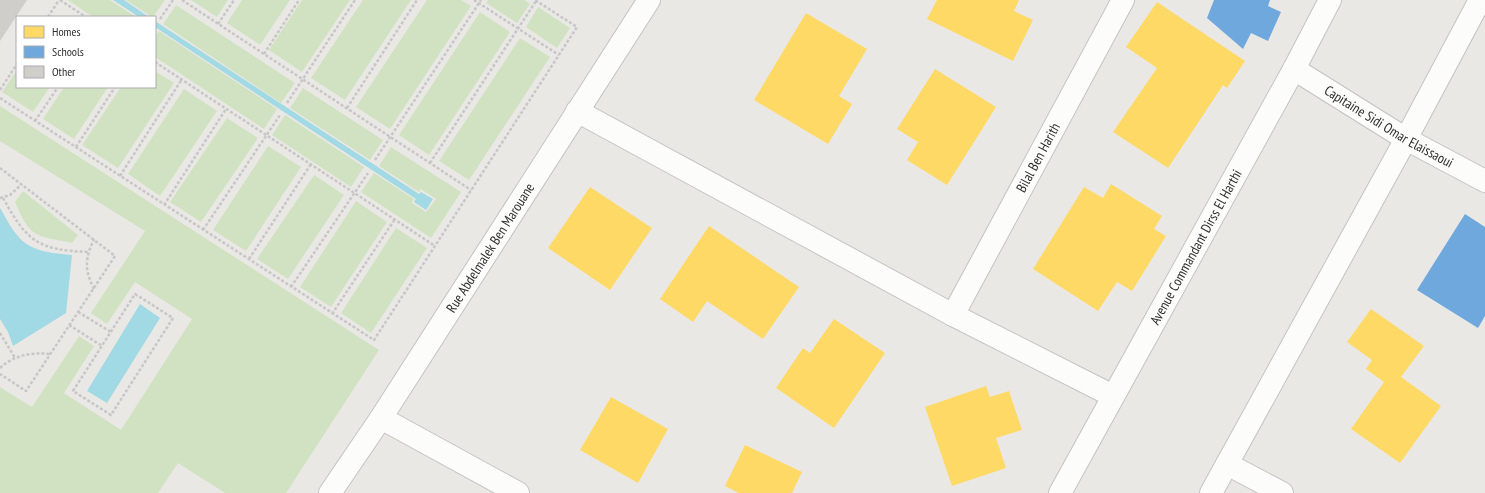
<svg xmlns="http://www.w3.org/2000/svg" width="1485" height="493" font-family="'PT Sans Narrow',sans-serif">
<rect width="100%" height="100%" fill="#eae8e5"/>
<path fill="#d1e2c2" d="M68,0h42l26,17h-43z
M126,0h39l-12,17h-1z
M191,0h37l-11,17z
M242,0h48l-30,45 -33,-22z
M302,0h48l-48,72 -33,-22z
M363,0h48l-66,100 -34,-22z
M427,0h34l10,6 -81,123 -34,-22z
M488,0h37l5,4 -13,19 -31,-20z
M176,5l119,78 -14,20 -118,-79z
M538,7l32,21 -13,20 -31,-21z
M480,12l30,20 -81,123 -30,-20z
M159,31l118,78 -13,20 -109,-72v-21z
M520,38l30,19 -81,123 -30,-19z
M17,70v17h33l-17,25 -31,-20z
M155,71l19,12 -56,85 -36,-23 39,-58h34z
M64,87h44l-34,52 -31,-20z
M303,88l80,52 -13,20 -80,-52z
M184,89l33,22 -57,85 -32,-22z
M0,106l379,244 -93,143h-61l-47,-30 -20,30h-158v-106l32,20 47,-71 15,10 -30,47 57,37 71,-111 -57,-37 -28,42 -16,-11 54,-82 -145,-90z
M285,115l79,52 -13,20 -79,-52z
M227,118l31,20 -57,84 -31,-20z
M268,146l33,21 -55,84 -33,-21z
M391,147l70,45 -30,46 -70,-46 13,-19 40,26 -2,4 14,9 10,-13 -15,-10 -2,3 -40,-26z
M314,175l30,20 -56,84 -31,-20z
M23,191l55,44 -6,8c-14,-4 -33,-3 -44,-16 -4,-5 -10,-18 -13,-25z
M356,201l31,21 -56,85 -31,-20z
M396,228l31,20 -56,85 -30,-20z"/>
<path fill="#a1d9e4" d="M113,0h11l25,17h-10z
M155,21l264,173 2,-2 12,7 -7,11 -12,-8 2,-3 -261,-172z
M0,208c5,8 10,19 17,27 13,17 35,18 55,20l-6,58 -53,33 -5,-14 -8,-13z
M140,304l20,14 -53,85 -20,-12z"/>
<path fill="#ffd966" d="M937,0h82l-5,11 19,9 -20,41 -86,-42z
M1157,2l88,59 -18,27 -4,-3 -55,83 -55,-36 44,-64 -31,-21z
M806,13l61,36 -28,47 13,8 -24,40 -74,-44z
M935,69l61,38 -49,78 -40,-25 11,-18 -21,-13z
M1111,184l51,32 -8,13 12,7 -34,55 -15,-9 -19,29 -65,-42 51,-82 19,11z
M590,187l62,41 -42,62 -62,-42z
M709,226l90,61 -36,52 -56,-38 -14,21 -33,-23z
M1371,309l53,37 -23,31 40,29 -41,57 -49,-34 33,-47 -18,-13 6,-9 -25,-18z
M834,319l51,34 -51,75 -58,-40 27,-40 7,5z
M986,386l4,11 19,-6 13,39 -26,8 10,30 -54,18 -27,-79z
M611,397l57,32 -30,54 -58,-33z
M745,445l57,27 -10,21h-53l-14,-7z"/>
<path fill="#6fa8dc" d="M1214,0h56l-2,6 13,6 -13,29 -17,-8 -8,16 -36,-31z
M1465,214l20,13v89l-7,12 -61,-38z"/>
<path fill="#d0cecb" d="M0,0h27l-27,41z"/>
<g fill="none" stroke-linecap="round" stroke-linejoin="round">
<defs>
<g id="minor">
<path id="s1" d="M1294,69l112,70 79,42"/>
<path d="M577,111l376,204 160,81"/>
<path id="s2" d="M953,315l170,-315"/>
<path d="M381,418l137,75"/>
<path d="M1227,464l55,29"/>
<path id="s3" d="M330,493l51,-75 268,-418"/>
<path id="s4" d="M1060,493l234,-424 36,-69"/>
<path d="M1211,493l195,-354 74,-139"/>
</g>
</defs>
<use href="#minor" stroke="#c3c3c3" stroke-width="24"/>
<path stroke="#c7c7c7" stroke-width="2.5" stroke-dasharray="3 2" stroke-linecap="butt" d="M60,0l26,17
M182,0l289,190
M474,0l85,55
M48,17l11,-17
M160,19l13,-19
M218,24l16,-24
M264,54l35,-54
M155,62l280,184
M0,90l17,-26
M0,98l374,242 203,-313 -42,-27
M287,103l68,-103
M347,108l70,-108
M35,121l23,-34
M76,147l39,-60
M375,160l106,-160
M430,163l106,-162
M0,168l115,88 -89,135 -26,-17
M120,176l62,-97
M0,198l10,-3 12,-11
M3,198c24,43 34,52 85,54
M164,205l62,-96
M203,230l77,-115
M249,259l62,-95
M291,287l77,-114
M94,289c-10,-20 -9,-30 0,-50
M135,294l38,24 -62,97 -38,-24z
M78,312l33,20
M332,314l63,-95
M69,325l33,21
M0,333l15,25
M0,368c14,-13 32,-16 50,-14"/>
<use href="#minor" stroke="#fcfcfb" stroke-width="22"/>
</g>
<g text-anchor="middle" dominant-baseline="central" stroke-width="4" stroke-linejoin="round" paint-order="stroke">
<g font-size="14" fill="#2e2e2e" stroke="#fff">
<text stroke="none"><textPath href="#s1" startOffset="111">Capitaine Sidi Omar Elaissaoui</textPath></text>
<text stroke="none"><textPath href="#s2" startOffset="179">Bilal Ben Harith</textPath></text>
<text stroke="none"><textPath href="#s3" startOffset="293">Rue Abdelmalek Ben Marouane</textPath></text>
<text stroke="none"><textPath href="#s4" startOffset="281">Avenue Commandant Dirss El Harthi</textPath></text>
</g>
</g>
<rect x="16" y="16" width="140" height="72" fill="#ffffff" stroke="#ababab"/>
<rect x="24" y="26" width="20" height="12" fill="#ffd966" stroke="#ababab"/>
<text x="52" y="36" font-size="12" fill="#2e2e2e">Homes</text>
<rect x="24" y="46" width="20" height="12" fill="#6fa8dc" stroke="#ababab"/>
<text x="52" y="56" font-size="12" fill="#2e2e2e">Schools</text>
<rect x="24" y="66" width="20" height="12" fill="#d0cecb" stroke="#ababab"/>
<text x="52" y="76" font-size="12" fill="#2e2e2e">Other</text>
</svg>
